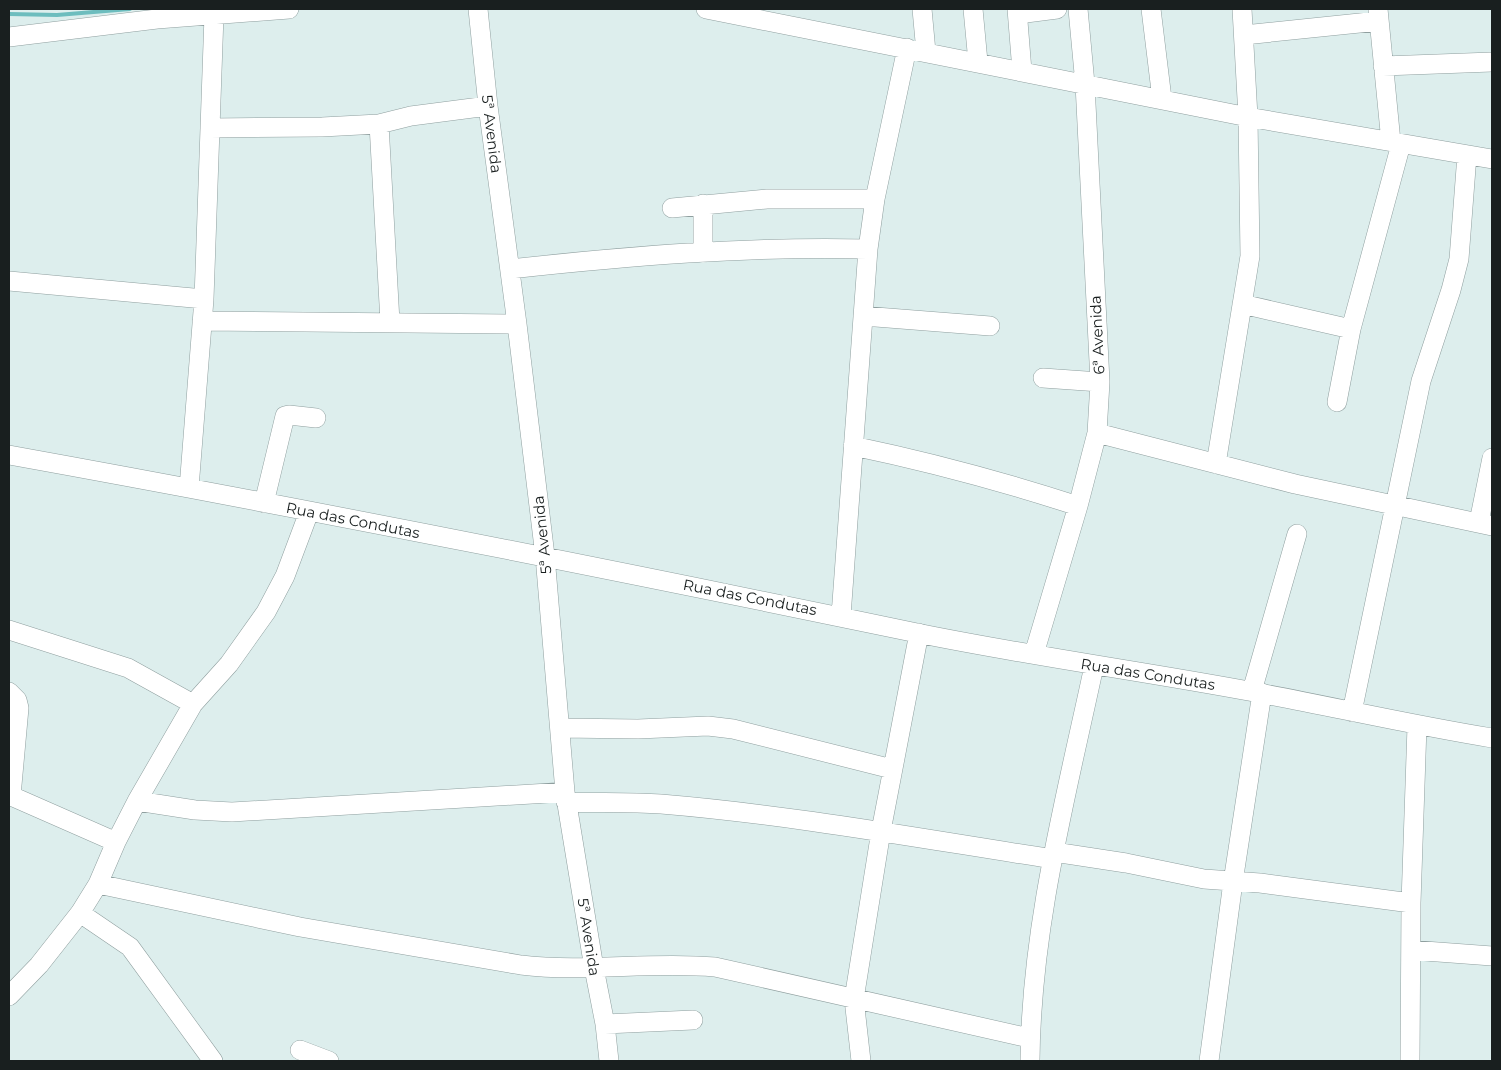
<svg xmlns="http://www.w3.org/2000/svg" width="1501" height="1070" font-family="Montserrat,sans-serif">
<rect width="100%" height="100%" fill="#ddeeed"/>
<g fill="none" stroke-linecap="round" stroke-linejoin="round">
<path stroke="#6dbdbe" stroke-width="4" d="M9,14l48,1 73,-6"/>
<defs>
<path id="minor" d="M478,9l10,97 29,218 28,232 20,236 29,176 11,56 4,37
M706,9l542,108 244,42
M922,9l4,43
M973,9l5,53
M1017,9l5,62
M1151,9l11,90
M1378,9l13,133
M1018,14l39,-5
M1244,35l135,-14
M9,37l148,-18 132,-10
M1383,66l109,-4
M379,124l11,198
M210,128l112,-1 57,-3 32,-8 77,-10
M703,204v49
M672,208l95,-9h108
M510,269c118,-13 238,-23 358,-20
M9,281l195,18
M1242,304l109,25
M863,316l127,10
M202,321l315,3
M1043,378l57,4
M1337,402l14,-73 50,-185
M1097,433l198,51 197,42
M853,446c77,16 151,36 225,60
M9,455c304,55 606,115 908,178 112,23 225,38 337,59 80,15 158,33 238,46
M1216,464l34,-208 -2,-139 -6,-108
M189,488l15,-189 10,-284
M264,503l21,-87 4,-1 27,3
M1479,522l13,-64
M841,616l27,-367 7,-50 32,-151
M9,630l119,38 65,36
M1034,654l44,-148 19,-73 3,-51 -3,-60 -12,-238 -7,-75
M1252,691l45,-157
M9,692l8,8 2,8 -8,88
M1352,712l69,-331 30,-91 8,-31 8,-104
M560,728l78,1 70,-3 25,3 159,40
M9,795l107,47
M137,801l58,9 37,2 333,-20
M566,802c32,1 64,0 95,2 132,11 262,35 392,55
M1054,852l72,11 78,16 56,4 151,20
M98,884l202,43 221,38c65,8 129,-4 194,2l314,71
M80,913l50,34 83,114
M1411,950l81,6
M9,996l30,-31 41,-52 18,-29 18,-42 21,-41 56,-97 36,-40 37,-52 19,-36 24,-64
M605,1024l88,-4
M300,1050l29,11
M861,1061l-7,-62 27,-168 38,-198
M1030,1061c1,-134 36,-264 64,-395
M1209,1061l24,-179 29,-189
M1410,1061l1,-158 6,-177"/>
</defs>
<use href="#minor" stroke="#8f9f9f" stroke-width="20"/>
<use href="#minor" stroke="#fff" stroke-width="19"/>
</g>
<g text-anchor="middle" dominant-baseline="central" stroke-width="5" stroke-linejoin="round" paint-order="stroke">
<g font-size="15" fill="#191f1f" stroke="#fff">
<text transform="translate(492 134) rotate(83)">5ª Avenida</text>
<text transform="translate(1097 335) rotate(-93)">6ª Avenida</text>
<text transform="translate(353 520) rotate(11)">Rua das Condutas</text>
<text transform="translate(542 535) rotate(-96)">5ª Avenida</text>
<text transform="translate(750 597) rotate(11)">Rua das Condutas</text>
<text transform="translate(1148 674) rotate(9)">Rua das Condutas</text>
<text transform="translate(589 937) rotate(81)">5ª Avenida</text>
</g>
</g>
<rect width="1501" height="1070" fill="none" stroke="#191f1f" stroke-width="20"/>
</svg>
